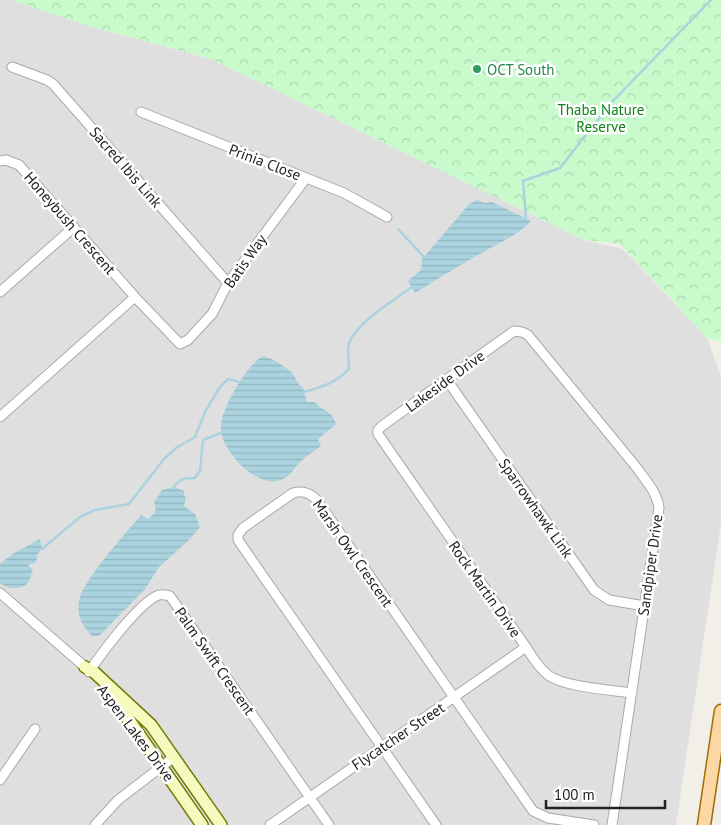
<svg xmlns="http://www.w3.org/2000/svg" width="721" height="825" font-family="'PT Sans',sans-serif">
<defs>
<pattern id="park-crowns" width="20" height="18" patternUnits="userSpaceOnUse" patternTransform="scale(1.25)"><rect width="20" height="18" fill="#c8facc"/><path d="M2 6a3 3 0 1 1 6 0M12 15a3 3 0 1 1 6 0" fill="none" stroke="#acd6af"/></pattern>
<pattern id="water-rules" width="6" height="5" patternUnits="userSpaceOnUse" patternTransform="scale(1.25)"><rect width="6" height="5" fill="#aad3df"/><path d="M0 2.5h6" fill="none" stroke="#92b5bf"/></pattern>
</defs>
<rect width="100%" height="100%" fill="#f2efe9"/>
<path fill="#e0dfdf" d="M0,0h13l76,26 122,33 373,181 39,9 84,89 14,38v147l-45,302h-676z"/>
<path fill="url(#park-crowns)" d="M10,0h711v342l-14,-4 -87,-94 -36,-4 -373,-181 -122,-33z"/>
<path fill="url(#water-rules)" d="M477,200l8,3 7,-1 39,19c-13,14 -30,21 -46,30 -24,13 -47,28 -70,42l-7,-12 13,-11 1,-10 2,-3 45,-53z
M263,356c7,1 23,11 28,16 6,5 4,12 12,15l4,15h8c8,10 17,8 21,22l-18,15 3,7c-7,5 -15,10 -21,16 -9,9 -8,15 -23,19 -22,5 -54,-30 -56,-50 -3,-19 26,-67 42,-75z
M174,487l10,4v5l2,1 -2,9 11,8 5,13 -13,15 -28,25 -14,22 -44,45 -3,2h-6c-10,-10 -16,-21 -13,-35 3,-20 47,-68 62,-86l7,4c7,-6 10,-8 6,-17l8,-12z
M40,539l2,10 -6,7 1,3 -2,4 -7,2 5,5c-2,3 -2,8 -4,11 -6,10 -22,8 -29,2v-19l14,-11z"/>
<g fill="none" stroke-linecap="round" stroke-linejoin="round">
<path stroke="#aad3df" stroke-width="2.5" d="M526,218l-3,-37 37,-13 51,-65 100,-103
M398,229l26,28
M304,392c20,-6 30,-8 45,-23 0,-8 -3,-21 1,-28 9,-20 44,-41 62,-54
M174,487c6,-9 11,-9 21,-9l5,-7 3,-31 18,-7
M42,549l38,-32 15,-7 34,-6 35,-45 12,-11 19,-11 10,-25 15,-25 8,-8 12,3"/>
<defs>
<path id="street" d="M12,67l35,13 6,4 175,199
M141,112l203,81 43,24
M0,161l6,-1 13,5 116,132 45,47 8,-4 24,-26 16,-31 78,-105
M0,292l74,-65
M447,380l147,210 15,10 36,6
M0,417l135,-120
M0,593l85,74
M89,672c12,-18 51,-71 70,-77 4,-1 7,0 11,1l159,229
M0,780l35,-51
M95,825l23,-25 56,-43
M270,825l256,-178
M436,825l-198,-285v-5l5,-7 50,-35c10,-3 17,0 24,7l216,311 15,7 46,7
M612,825l47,-317c-2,-16 -13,-27 -22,-40l-109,-133 -6,-3 -8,-1 -132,95 -4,4v4l148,213c6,10 13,21 22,28 16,12 63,15 84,18"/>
<path id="secondary" d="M85,667l9,5 57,53 70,100
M106,690l14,17 82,118"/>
<path id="primary" d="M704,825l17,-114"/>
</defs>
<use href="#street" stroke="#a9a9a9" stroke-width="11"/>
<use href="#secondary" stroke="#707d05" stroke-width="14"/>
<use href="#primary" stroke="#a06b00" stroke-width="15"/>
<use href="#street" stroke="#fff" stroke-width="9"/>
<use href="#secondary" stroke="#f7fabf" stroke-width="11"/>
<use href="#primary" stroke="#fcd6a4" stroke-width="12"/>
</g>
<circle fill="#2e9e5b" stroke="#fff" stroke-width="2" cx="477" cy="69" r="5"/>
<g text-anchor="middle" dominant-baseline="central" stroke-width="5" stroke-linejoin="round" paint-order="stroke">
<g font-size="15" fill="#27864d" stroke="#fff" text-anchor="start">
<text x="487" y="69">OCT South</text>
</g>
<g font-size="15" fill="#0c8416" stroke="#fff">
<text x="601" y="109">Thaba Nature<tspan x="601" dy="17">Reserve</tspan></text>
</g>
<g font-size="15" fill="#222" stroke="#fff">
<text transform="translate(265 162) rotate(21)">Prinia Close</text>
<text transform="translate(126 167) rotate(49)">Sacred Ibis Link</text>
<text transform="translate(70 223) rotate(49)">Honeybush Crescent</text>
<text transform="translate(245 261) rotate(-55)">Batis Way</text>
<text transform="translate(445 381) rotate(-36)">Lakeside Drive</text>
<text transform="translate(536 508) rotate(55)">Sparrowhawk Link</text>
<text transform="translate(353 553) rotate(55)">Marsh Owl Crescent</text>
<text transform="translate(650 565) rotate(-82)">Sandpiper Drive</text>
<text transform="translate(485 589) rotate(55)">Rock Martin Drive</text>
<text transform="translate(215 661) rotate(55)">Palm Swift Crescent</text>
<text transform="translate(136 733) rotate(53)">Aspen Lakes Drive</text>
<text transform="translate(398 736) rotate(-34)">Flycatcher Street</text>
</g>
</g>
<path d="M546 800v8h119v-8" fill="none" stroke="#222222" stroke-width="2.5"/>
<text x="554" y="800" font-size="15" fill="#222222" stroke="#ffffff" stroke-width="4" paint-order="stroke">100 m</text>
</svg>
